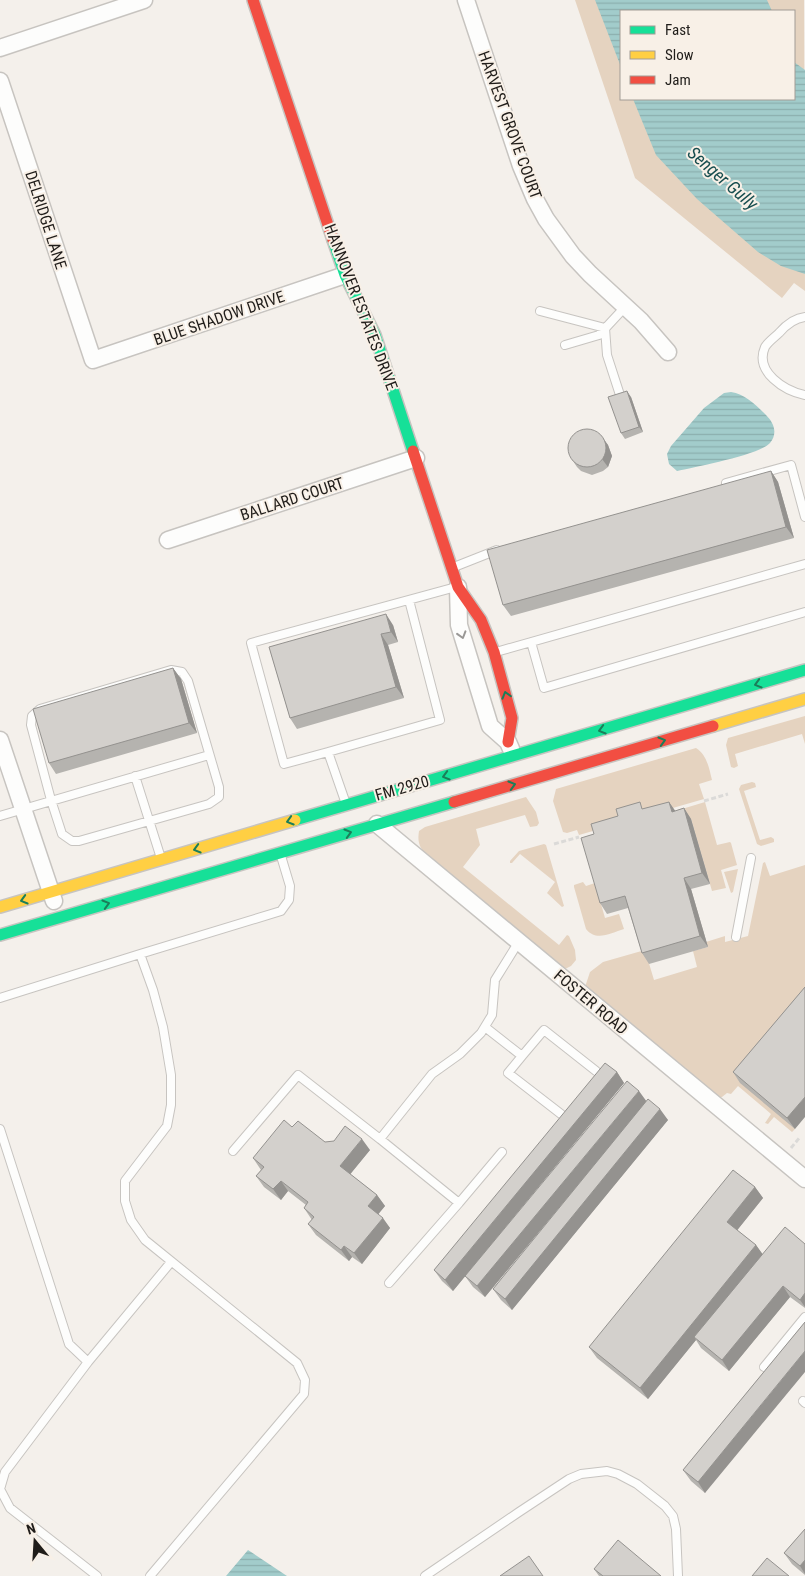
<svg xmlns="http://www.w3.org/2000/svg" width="805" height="1576" font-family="'Roboto Condensed',sans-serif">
<defs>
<pattern id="water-rules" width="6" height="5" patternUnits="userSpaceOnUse" patternTransform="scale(1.25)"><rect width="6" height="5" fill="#a2cccb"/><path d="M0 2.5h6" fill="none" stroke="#8bafae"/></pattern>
</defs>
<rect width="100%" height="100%" fill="#f4f0eb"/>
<path fill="#e5d3c0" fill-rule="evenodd" d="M575,0h229l1,291 -11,-8 -12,15 -147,-120zM621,11h173v88h-173z
M805,716v28l-3,-10 -67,20 3,12 -4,2 -3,-1 -5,-22 2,-7z
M696,748c11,7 13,20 16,32l-13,4 5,15 -125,36 -2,-5 -10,3 -4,-1 -10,-31 3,-12z
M752,782l3,1 1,4 -12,4 16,49 11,-3 3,2v3l-13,4 -4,-2 -18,-55 2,-4z
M526,797l10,15 3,11 -2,3 -7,1 -5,-12 -49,14 4,16 -17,22 96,78 8,-10 2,1 6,14 1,10 -5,6 -8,4 -135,-113c-8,-9 -11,-14 -9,-26l6,-4z
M705,802l12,43 13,-3 1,1 6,22 -16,5 5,18 -14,3 -21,-72h-42z
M544,844l2,1 18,61 -2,1 -15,-14 8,-11 -35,-28 -8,9h-2v-2l9,-10z
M765,862l5,14 35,-11v142l-10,122 -3,3 -18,-15 -6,7 -3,-1 6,-9 -33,-28 -7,8 -4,-1 -5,4 -4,1 -133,-111 5,-15 13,-10 42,-12 9,30 43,-13 -4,-16 15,-4 -2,-5 19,-6v6l23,-6 15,-73z
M738,869l-5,23 -2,1 -7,-21z
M583,882l3,4 9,-3 10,35 14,-4 5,15c-13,4 -28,13 -38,0l-12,-42v-2z"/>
<path fill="url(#water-rules)" d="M595,0h172l5,11h-151v56z
M794,62l11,8v204l-24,-8 -23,-14 -61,-53 -41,-44 -23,-56h161z
M731,392c14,2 25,13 35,23 8,8 12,18 4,28 -11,12 -75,24 -93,28l-8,-7 -2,-10 4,-8 33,-38 20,-15z
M248,1550l39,26h-61z"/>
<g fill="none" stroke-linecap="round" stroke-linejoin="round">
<defs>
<path id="lane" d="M540,311l65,17 2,27 13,40
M805,317c-10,1 -19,8 -26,16 -4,4 -11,9 -14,14 -11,25 20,44 40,48
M565,345l34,-10 26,-28
M726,483l65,-18 14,52
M454,567l43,-17
M531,642l13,46 261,-76
M496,652l309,-88
M171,670l11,2 6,9 31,106v10l-10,7 -130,37h-7l-10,-7 -11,-34 -20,-75 1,-9 8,-7z
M328,752l112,-32 -31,-120
M135,776l25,79
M345,801l-17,-49 -44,12 -33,-121 205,-56
M0,816l209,-61
M736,937l15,-79
M0,998l140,-44
M485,1027l37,29 22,-26 52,41
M522,1056l-14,17 53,41
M0,1129l69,215 19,18 -83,110 -5,17 10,19 87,68
M380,1139l79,64 -70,80
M233,1151l65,-76 82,64 52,-65 28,-20 21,-21 11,-18 3,-35 23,-37
M459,1203l43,-51
M88,1362l83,-100
M764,1367l41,-50
M803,1401l2,2
M150,1576l154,-182 1,-14 -8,-17 -152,-123 -14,-20 -6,-19v-20l42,-55 4,-21v-30l-8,-48 -10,-37 -13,-36 141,-43 8,-11 1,-14 -9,-30
M425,1576l94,-64 50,-33 12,-5 26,-3 11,3 19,10 28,22 8,10 3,13 2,47"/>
<path id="street" d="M466,0l55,166 14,33 11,20 27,37 17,18 51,47 27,31
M0,48l144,-48
M0,81l93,279 252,-85
M168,540l248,-82
M458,587l1,38 31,101 18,16 3,7
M0,740l54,161
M377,824l428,355"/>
<path id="fast" d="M333,240l12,35 30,60 38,116
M295,820l510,-150
M0,935l454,-133"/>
<path id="slow" d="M713,726l92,-27
M0,907l295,-87"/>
<path id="jam" d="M253,0l80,240
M413,451l45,136 23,33 13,32 18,66 -4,24
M454,802l259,-76"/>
</defs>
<use href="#lane" stroke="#c7c4c0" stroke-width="10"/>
<use href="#street" stroke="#c7c4c0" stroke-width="19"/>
<use href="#fast" stroke="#c7c4c0" stroke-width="14"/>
<use href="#slow" stroke="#c7c4c0" stroke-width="14"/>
<use href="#jam" stroke="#c7c4c0" stroke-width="14"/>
<path stroke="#dbdad8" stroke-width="3" stroke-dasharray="5 2.5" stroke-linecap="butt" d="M704,801l24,-7
M554,844l25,-7
M791,1148l9,-11"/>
<use href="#lane" stroke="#fdfdfc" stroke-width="8"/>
<use href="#street" stroke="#fdfdfc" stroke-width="16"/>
<use href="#fast" stroke="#16e098" stroke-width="11"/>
<use href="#slow" stroke="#ffcf43" stroke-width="11"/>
<use href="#jam" stroke="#f24e42" stroke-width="11"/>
</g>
<path fill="#b5b3af" d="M631,397l12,35 -18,7 -4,-6z
M602,437l6,8 4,11 -4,11 -5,4 -11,4 -11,-4 -4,-4 -6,-9z
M771,471l7,11 16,56 -283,78 -8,-11z
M393,625l5,17 -10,3 16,53 -107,31 -7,-11 -21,-71z
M173,668l8,11 16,54 -141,41 -7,-11z
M669,802l6,9 9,-3 7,11 19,65 -19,5 17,58 -59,17 -7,-11 -14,-45 -21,6 -7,-11 -6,-69 50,-25z
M805,987l-10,142 -55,-46 -7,-11z
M617,1072l7,11 -171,208 -11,-10 -8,-11z
M646,1101l22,19 -156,190 -11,-10 -8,-11 105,-128 -113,136 -12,-10 -8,-11z
M292,1127l33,15 45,8 -20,24 27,21 8,11 -7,8 12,14 -28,36 -10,-7 -3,4 -33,-26 -8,-11 4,-4 -8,-12 2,-3 -18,-14 -7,9 -17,-13 -8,-11 5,-6 -8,-12z
M755,1187l8,11 -26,32 19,15 6,9 43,-10v64l-15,-11 -61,74 -28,-23 -5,-8 -48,59 -51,-41 -8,-11z
M805,1322l-100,171 -14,-12 -8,-11z
M805,1529v46l-13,-11 -8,-11z
M594,1569l67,7h-62z"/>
<path fill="#94928f" d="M627,391l4,6 12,35 -4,-5z
M602,437l6,8 4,11 -4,11 -6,-8z
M771,471l7,11 16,56 -8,-11z
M386,614l7,11 5,17 -7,-10z
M381,634l7,11 16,53 -8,-11z
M173,668l8,11 16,54 -8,-10z
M669,802l7,10h-4z
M684,808l7,11 19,65 -8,-11z
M684,878l7,11 17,58 -8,-11z
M617,1072l7,11 -171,208 -8,-11z
M639,1091l8,11 -162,195 -8,-11z
M805,1097v20l-10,12 -8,-11z
M660,1109l8,11 -156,190 -7,-11z
M362,1139l8,11 -22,27 -8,-11z
M281,1181l7,10 -7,9 -8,-11z
M755,1187l8,11 -28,35 -8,-11z
M377,1195l8,11 -9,11 -8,-11z
M383,1218l7,10 -28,36 -8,-11z
M756,1245l8,11 -70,81 2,3 -48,59 -8,-11z
M344,1246l8,11 -3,4 -8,-11z
M783,1286l7,11 -61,74 -7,-11z
M805,1293v14l-5,-7z
M805,1351v21l-100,121 -7,-11z
M805,1560v14l-5,-8z"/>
<path fill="#d3d0cc" stroke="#94928f" d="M627,391l12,36 -18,6 -13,-36z
M568 448a19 19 0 1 1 38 0a19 19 0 1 1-38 0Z
M771,471l15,56 -283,78 -16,-55z
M386,614l5,18 -10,2 15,53 -106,31 -21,-71z
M173,668l16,55 -140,40 -16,-54z
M640,802l2,7 27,-7 3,10 12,-4 18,65 -18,5 16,58 -58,17 -17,-57 -25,7 -19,-65 13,-4 -3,-10 27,-8 -2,-7z
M805,987v110l-18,21 -54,-46z
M605,1063l12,9 -172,208 -11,-10z
M627,1081l12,10 -162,195 -12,-10z
M648,1099l12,10 -155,190 -12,-10z
M284,1120l8,7 6,-6 27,21 9,-1 11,-15 17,13 -22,27 37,29 -9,11 15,12 -29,35 -10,-7 -3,4 -33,-26 6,-7 -10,-9 4,-6 -27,-21 -8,8 -17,-13 8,-9 -11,-9z
M733,1170l22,17 -28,35 29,23 -116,143 -51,-41z
M785,1227l20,17v49l-5,7 -17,-14 -61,74 -28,-23z
M805,1322v29l-107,131 -15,-12z
M805,1529v31l-5,6 -16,-13z
M618,1540l43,36h-58l-9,-7z
M529,1556l14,20h-43z
M767,1558l22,18h-37z"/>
<defs><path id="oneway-chevron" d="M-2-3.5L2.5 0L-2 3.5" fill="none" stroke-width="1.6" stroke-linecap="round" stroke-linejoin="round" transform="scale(1.25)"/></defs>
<use stroke="#9a9896" href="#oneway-chevron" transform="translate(462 635) rotate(73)"/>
<g stroke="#1b7e59">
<use href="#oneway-chevron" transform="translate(758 684) rotate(164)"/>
<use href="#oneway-chevron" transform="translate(506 695) rotate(-106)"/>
<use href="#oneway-chevron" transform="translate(602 730) rotate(164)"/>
<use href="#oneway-chevron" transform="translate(662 741) rotate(-16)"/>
<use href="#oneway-chevron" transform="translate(446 776) rotate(164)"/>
<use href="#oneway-chevron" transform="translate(512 785) rotate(-16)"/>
<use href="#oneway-chevron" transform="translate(290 821) rotate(163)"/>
<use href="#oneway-chevron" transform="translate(348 833) rotate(-16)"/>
<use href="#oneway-chevron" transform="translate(197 849) rotate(164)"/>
<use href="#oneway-chevron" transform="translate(24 900) rotate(164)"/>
<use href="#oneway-chevron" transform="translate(106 904) rotate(-16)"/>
</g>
<g text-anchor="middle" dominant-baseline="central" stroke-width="4" stroke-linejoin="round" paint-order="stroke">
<g font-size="16" fill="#201d1a" stroke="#f8f0e7">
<text transform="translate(510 125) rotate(70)">HARVEST GROVE COURT</text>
<text transform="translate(46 220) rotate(72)">DELRIDGE LANE</text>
<text transform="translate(361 307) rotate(69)">HANNOVER ESTATES DRIVE</text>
<text transform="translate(219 318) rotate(-19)">BLUE SHADOW DRIVE</text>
<text transform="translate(292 499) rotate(-18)">BALLARD COURT</text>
<text transform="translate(402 788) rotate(-16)">FM 2920</text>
<text transform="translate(591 1002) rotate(40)">FOSTER ROAD</text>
</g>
<g font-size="18" font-style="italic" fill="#184e4f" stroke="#f8f0e7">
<text transform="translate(723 178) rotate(41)">Senger Gully</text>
</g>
</g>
<rect x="620" y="10" width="175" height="90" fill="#f8f0e7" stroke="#a29c95"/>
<rect x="630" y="26" width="25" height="8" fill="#16e098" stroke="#a29c95"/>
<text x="665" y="35" font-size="15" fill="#201d1a">Fast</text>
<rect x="630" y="51" width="25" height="8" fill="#ffcf43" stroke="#a29c95"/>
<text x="665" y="60" font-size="15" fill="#201d1a">Slow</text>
<rect x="630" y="76" width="25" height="8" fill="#f24e42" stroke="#a29c95"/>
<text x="665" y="85" font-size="15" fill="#201d1a">Jam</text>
<g transform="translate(35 1541) rotate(342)" stroke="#f8f0e7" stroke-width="4" paint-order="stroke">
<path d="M0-4L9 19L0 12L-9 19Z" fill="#201d1a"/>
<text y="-8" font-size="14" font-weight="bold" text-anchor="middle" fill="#201d1a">N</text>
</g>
</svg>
